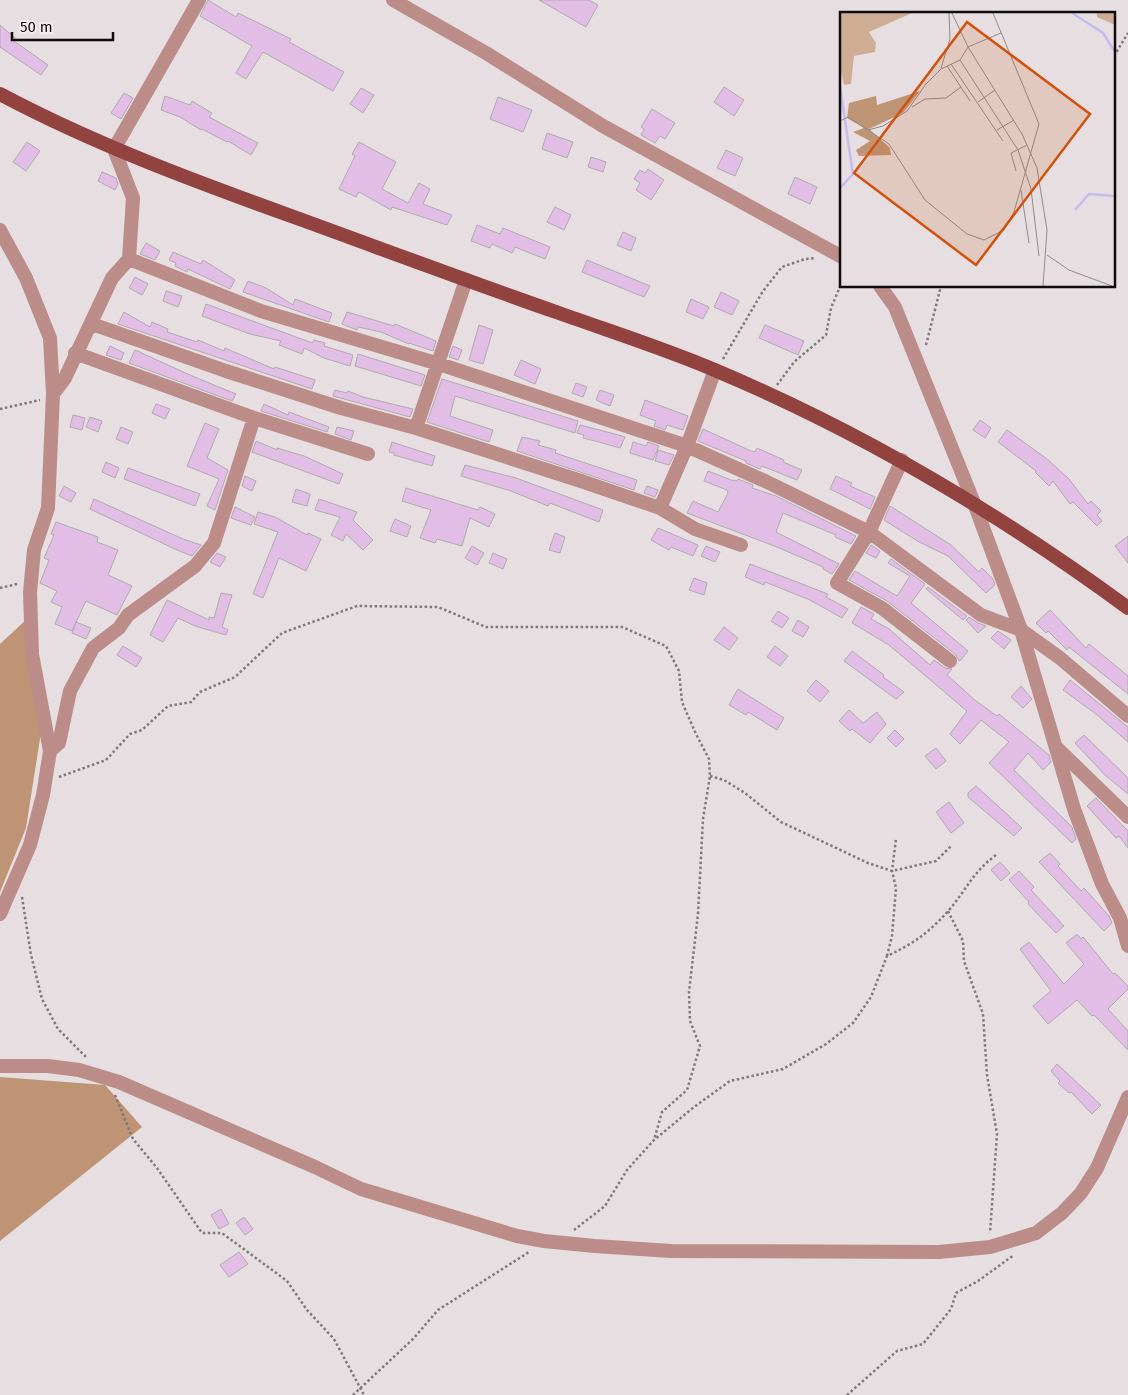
<svg xmlns="http://www.w3.org/2000/svg" width="1128" height="1395" font-family="'Fira Sans',sans-serif">
<rect width="100%" height="100%" fill="#e6dee0"/>
<path fill="#bf9475" d="M28,618l14,108 -16,102 -26,64v-248z
M0,1077l105,8 37,42 -142,114z"/>
<path fill="#e2bee6" stroke="#afaaaf" d="M208,0l28,17 2,-4 53,26 -2,3 55,30 -11,19 -70,-39 -17,27 -10,-6 16,-27 -52,-30z
M539,0h50l9,5 -12,22z
M0,25l16,14 -2,2 34,24 -7,10 -41,-28z
M724,87l20,13 -10,16 -20,-14z
M361,88l13,7 -11,18 -13,-9z
M124,93l9,5 -12,21 -10,-6z
M165,96l25,9 2,-4 20,12 -3,4 49,26 -7,12 -23,-14 -1,1 -25,-13 -1,1 -21,-13 -19,-7z
M498,97l34,13 -9,22 -33,-13z
M652,109l23,14 -10,16 -5,-3 -5,7 -14,-8 3,-6 -3,-2z
M547,133l26,9 -6,16 -25,-9z
M27,142l13,9 -14,20 -13,-9z
M359,142l37,20 -14,27 26,14 11,-20 11,6 -7,15 29,11 -5,10 -55,-18 -1,3 -32,-18 -3,5 -17,-8 16,-33 -3,-2z
M726,150l17,8 -8,18 -18,-8z
M591,157l15,5 -3,10 -15,-5z
M648,169l16,11 -13,20 -15,-10 4,-7 -6,-4 6,-9 5,3z
M102,172l14,6 2,6 -3,6 -17,-9z
M795,177l22,10 -7,17 -22,-10z
M555,207l16,8 -7,15 -17,-8z
M477,225l23,9 3,-6 47,19 -5,12 -30,-12 -3,6 -20,-9 -2,4 -19,-7z
M623,232l13,6 -5,13 -14,-6z
M146,243l14,8 -5,9 -15,-6z
M173,252l28,12 2,-4 32,20 -5,9 -42,-20 -1,3 -12,-6 1,-3 -7,-3z
M587,260l63,26 -6,11 -62,-25z
M135,277l13,7 -6,11 -13,-7z
M248,281l18,7 27,17 2,-6 37,14 -3,9 -86,-30z
M166,291l16,5 -4,11 -15,-6z
M721,292l18,9 -7,14 -18,-8z
M691,299l18,8 -6,12 -17,-7z
M206,304l101,37 5,2 2,-3 11,3 -1,3 29,9 -3,11 -26,-8 -20,-10 -2,6 -23,-9 2,-4 -31,-7 -48,-18z
M124,312l26,15 2,-5 16,7 -1,3 30,10 1,-2 26,11 1,-3 49,21 1,-2 40,13 -3,9 -194,-65z
M347,312l47,14 1,-2 41,17 -3,10 -24,-8v1l-28,-12 -23,-5 -1,3 -15,-6z
M479,325l14,5 -10,34 -14,-4z
M765,325l39,16 -6,14 -39,-17z
M110,346l14,7 -3,7 -15,-5z
M453,346l9,4 -4,10 -9,-3z
M135,350l57,26 44,18 -4,7 -103,-38z
M358,354l67,21 -4,11 -66,-20z
M521,360l20,9 -6,15 -21,-9z
M442,379l136,42 -3,12 -120,-37 -5,20 43,14 -4,12 -62,-20z
M576,383l11,4 -4,10 -11,-4z
M335,390l12,3 1,-2 15,6 50,12 -3,8 -77,-21z
M600,390l14,5 -4,11 -14,-6z
M645,400l43,16 -5,14 -16,-5 -2,5 -11,-4 2,-5 -16,-6z
M156,404l14,5 -5,10 -13,-6z
M264,404l24,11 1,-3 40,15 -2,5 -66,-21z
M73,415l12,3 -3,12 -12,-3z
M90,417l12,4 -4,11 -12,-5z
M980,420l11,8 -6,10 -12,-8z
M205,423l14,6 -12,29 21,12 -13,40 -8,-4 12,-27 -32,-13z
M580,425l31,8 14,4 -5,11 -21,-6 -16,-4 1,-3 -7,-2z
M121,427l12,5 -5,12 -12,-5z
M337,427l17,4 -3,9 -16,-6z
M703,429l48,22 4,1 2,-4 27,12 -1,2 19,8 -5,10 -35,-14 -2,3 -14,-6v-2l-48,-20z
M1007,430l40,29 22,20 19,25 3,-3 10,10 -4,4 5,6 -5,5 -24,-24 -3,2 -17,-23 -4,5 -14,-14 1,-1 -38,-29z
M522,437l18,4 -2,4 18,5 -1,3 82,27 -3,10 -117,-39z
M256,441l21,9v-2l27,8 39,18 -4,10 -87,-32z
M392,442l43,14 -3,10 -38,-11v-2l-5,-1z
M633,442l13,4 2,-4 11,4 -6,14 -23,-7z
M658,450l16,5 -5,10 -14,-4z
M106,462l13,6 -4,10 -13,-6z
M465,465l51,13 87,32 -4,12 -49,-19 -2,3 -37,-15 -50,-15z
M128,468l72,26 -5,12 -71,-27z
M708,471l23,9 6,1 1,-2 15,6 -1,3 24,8 80,40 -5,8 -16,-7 1,-2 -53,-22 -7,19 63,32 -7,10 -9,-5v-2l-46,-20 -90,-34 6,-12 25,11 10,-19 -1,-3 -23,-9z
M245,476l11,5 -4,10 -10,-5z
M836,476l16,7 -2,3 25,11 -5,12 -40,-20z
M64,486l12,7 -5,9 -12,-6z
M647,486l11,4 -3,7 -11,-4z
M406,488l72,22 2,-3 15,7 -6,13 -19,-9 -8,28 -25,-7 -2,4 -15,-5 11,-28 -29,-9z
M296,489l14,5 -3,12 -15,-4z
M94,499l89,40 18,6 -9,11 -15,-6 -87,-41z
M319,499l38,13 -4,8 20,20 -10,10 -17,-16 -3,7 -12,-6 9,-18 -25,-7z
M890,506l61,39 28,27 3,-4 11,11 2,6 -9,8 -38,-37 -29,-14 -35,-22z
M235,507l20,10 -4,8 -20,-7z
M258,512l17,5 32,18 1,-2 13,6 -15,32 -27,-13 -16,40 -10,-4 25,-62 -24,-8z
M395,519l16,7 -4,11 -17,-6z
M56,522l42,15 -1,5 21,8 -10,25 24,11 -15,29 -31,-14 -14,30 -17,-7 7,-17 -11,-5 6,-11 -17,-8 9,-23 -5,-2 10,-23 -3,-1z
M658,528l40,17 -5,11 -22,-9 -2,3 -18,-10z
M555,533l10,4 -5,16 -11,-3z
M1128,536v27l-13,-17z
M871,545l9,6 -4,7 -10,-5z
M472,546l12,7 -7,12 -12,-7z
M706,546l14,6 -5,10 -14,-6z
M217,553l9,4 -6,10 -10,-5z
M493,553l14,6 -4,10 -14,-6z
M891,559l34,25 -14,19 57,48 -7,9 -2,1 -4,-7 -68,-53 -38,-21 6,-9 42,25 13,-20 -22,-13z
M750,564l78,30 -2,3 22,12 -6,9 -32,-18 -45,-18 -1,3 -19,-8z
M694,578l13,5 -3,12 -15,-5z
M928,587l39,29 -4,4 -37,-31z
M221,593l11,2 -10,32 6,3 -2,5 -31,-9 -17,-8 -15,24 -13,-7 17,-35 42,20v-3l5,1z
M861,607l13,7 -3,5 18,10 41,36 4,-5 11,8 7,1 -5,6 29,26 21,15 2,-2 50,41 2,7 -8,8 -15,-17 -14,17 58,57 4,12 -4,4 -83,-80 20,-21 -28,-22 -21,24 -10,-10 17,-23 -78,-66 -37,-22z
M1050,610l36,38 3,-4 39,32v18l-59,-47 -2,3 -19,-19 -2,2 -10,-10z
M778,611l11,7 -7,10 -11,-7z
M969,617l9,6 8,3 -8,7 -12,-13z
M798,620l11,7 -6,10 -11,-6z
M76,622l15,6 -5,11 -14,-6z
M724,627l14,11 -9,12 -15,-10z
M998,631l13,9 -7,9 -13,-11z
M123,646l19,12 -6,9 -19,-12z
M775,646l13,10 -8,10 -13,-9z
M852,651l32,24 -1,2 21,15 -8,7 -52,-38z
M816,680l13,11 -9,11 -13,-11z
M1070,680l58,47v15l-32,-28 -33,-24z
M1021,686l11,13 -9,9 -12,-11z
M738,689l46,29 -7,12 -29,-18 -2,3 -17,-10z
M849,710l14,13 14,-11 9,12 -16,19 -18,-14 -2,2 -11,-10z
M895,730l9,9 -8,8 -9,-9z
M1084,735l44,43v16l-23,-19 -30,-32z
M936,748l10,13 -10,8 -11,-13z
M976,786l46,42 -8,8 -46,-39v-4z
M1096,798l32,33v17l-9,-12 -3,2 -29,-32z
M949,802l15,21 -13,10 -15,-21z
M1050,853l10,11 -2,2 23,25 3,-3 25,28 3,7 -8,8 -65,-69z
M1000,862l10,11 -9,8 -10,-11z
M1019,871l15,16 -3,3 33,36 -8,7 -28,-29 1,-2 -20,-22z
M1077,934l4,5 2,-2 30,37 2,-1 13,13v3l-20,20 20,22v19l-34,-35 -2,1 -15,-16 -29,24 -15,-18 18,-15 -31,-42 9,-7 35,42 20,-20 -18,-21z
M1057,1064l44,41 -9,9 -21,-22 -2,1 -11,-10 2,-2 -9,-10z
M221,1209l8,15 -10,5 -8,-14z
M244,1217l9,12 -8,6 -9,-12z
M239,1252l9,12 -19,13 -9,-12z"/>
<g fill="none" stroke-linecap="round" stroke-linejoin="round">
<path stroke="#7e797a" stroke-width="2.5" stroke-dasharray="2.5 2.5" stroke-linecap="butt" d="M1114,56l14,-23
M926,345l15,-59
M723,359l40,-68 19,-24 23,-8 11,-1
M777,385l17,-23 32,-27 5,-27 11,-26
M0,409l40,-9
M0,588l17,-4
M710,776l14,4 21,13 36,29 87,41 24,8 44,-10 16,-16
M59,777l47,-17 24,-26 12,-4 26,-24 23,-4 9,-10 35,-15 47,-44 75,-27 81,1 48,20h136l44,19 13,25 3,31 14,32 13,25 1,17 -7,43 -5,95 -9,78 1,29 10,25 -13,44 -25,22 -8,28
M22,897l9,58 11,44 16,30 29,29
M948,911l15,30 1,20 19,53 4,61 10,59 -7,99
M887,956l5,-20 4,-48 -4,-17 4,-32
M115,1095l18,44 24,29 45,65h20l65,48 20,29 27,29 30,56
M574,1230l31,-24 22,-36 27,-30 40,-33 36,-26 53,-12 43,-25 27,-21 18,-26 16,-41c26,-12 43,-24 62,-46 18,-21 23,-37 47,-55
M353,1395l60,-56 25,-29 91,-58
M847,1395l50,-44 26,-7 28,-35 5,-16 22,-12 36,-26"/>
<path stroke="#bb8c88" stroke-width="14" d="M393,0l93,53 117,73 239,131
M0,230l26,48 24,60 3,56
M129,259l132,52 178,53 248,82 78,35 104,51 112,83 40,15 39,28 68,58
M880,286l15,21 79,196 47,127 53,179 28,75 18,34 8,28
M92,324l134,47 115,37 75,20 165,53 79,27 35,21 46,16
M75,353l179,65 114,36
M416,428l50,-148
M902,460l-33,72 -32,51 45,25 68,53
M660,508l27,-62 28,-76
M1057,748l71,69
M50,751l9,-8 11,-52 23,-43 26,-20 9,-13 67,-49 19,-23 40,-125
M0,914l30,-69 13,-50 7,-44 -18,-97 -2,-62 4,-42 14,-42 5,-114 12,-16 47,-100 17,-19 4,-61 -19,-49 85,-149
M0,1066h48l31,4 40,12 196,85 46,22 156,47 27,5 51,5 76,5 268,1 51,-5 46,-14 26,-20 19,-20 16,-25 31,-71"/>
<path stroke="#93433f" stroke-width="14" d="M0,94c94,50 194,87 294,123 88,32 176,65 265,96 53,19 107,36 158,58 147,62 283,143 411,237"/>
</g>
<g transform="translate(840 12)">
<rect width="275" height="275" fill="#e6dee0"/>
<path d="M1,1h71l-43,19 7,11 -1,9 -21,4 -3,28 -7,1 -4,-19zM257,1h18v12l-18,-8z" fill="#cfad95"/>
<path d="M80,79l-17,22 -34,16 21,19 1,7 -32,1 -3,-6 14,-9 -17,-9 11,-4 -17,-10 2,-15 27,-7 1,9z" fill="#bf9475"/>
<path fill="none" stroke="#c3bcec" stroke-width="2.5" d="M232,1l31,20 12,19M0,75l13,87 -13,14M235,198l14,-16 26,2"/>
<path fill="none" stroke="#908a8c" stroke-width="1" d="M112,1l16,34 54,87 15,34 10,62 -4,56M120,48l58,90 13,39 8,67M111,52l52,77M107,54l23,35M101,56l9,-29 -1,-26M138,90l17,-12M72,95l13,-8 21,-1 15,-11M0,109l8,-4 20,13 15,-4 24,-15 19,-27 15,-15 19,-9 8,-13 33,-14M28,118l21,14 36,56 42,34 17,6 20,-10 10,-18 25,-88 -46,-111M157,118l17,-10M176,159l-5,-18 16,-8M181,178l8,53M207,243l22,15 43,16"/>
<path fill="#d2510c" fill-opacity="0.15" stroke="#d2510c" stroke-width="2.5" d="M127,10l123,92 -114,151 -122,-92z"/>
<rect width="275" height="275" fill="none" stroke="#0f0c0d" stroke-width="2.5"/>
</g>
<path d="M12 32v8h101v-8" fill="none" stroke="#0f0c0d" stroke-width="2.5"/>
<text x="20" y="32" font-size="15" fill="#0f0c0d" stroke="#f3ebee" stroke-width="4" paint-order="stroke">50 m</text>
</svg>
